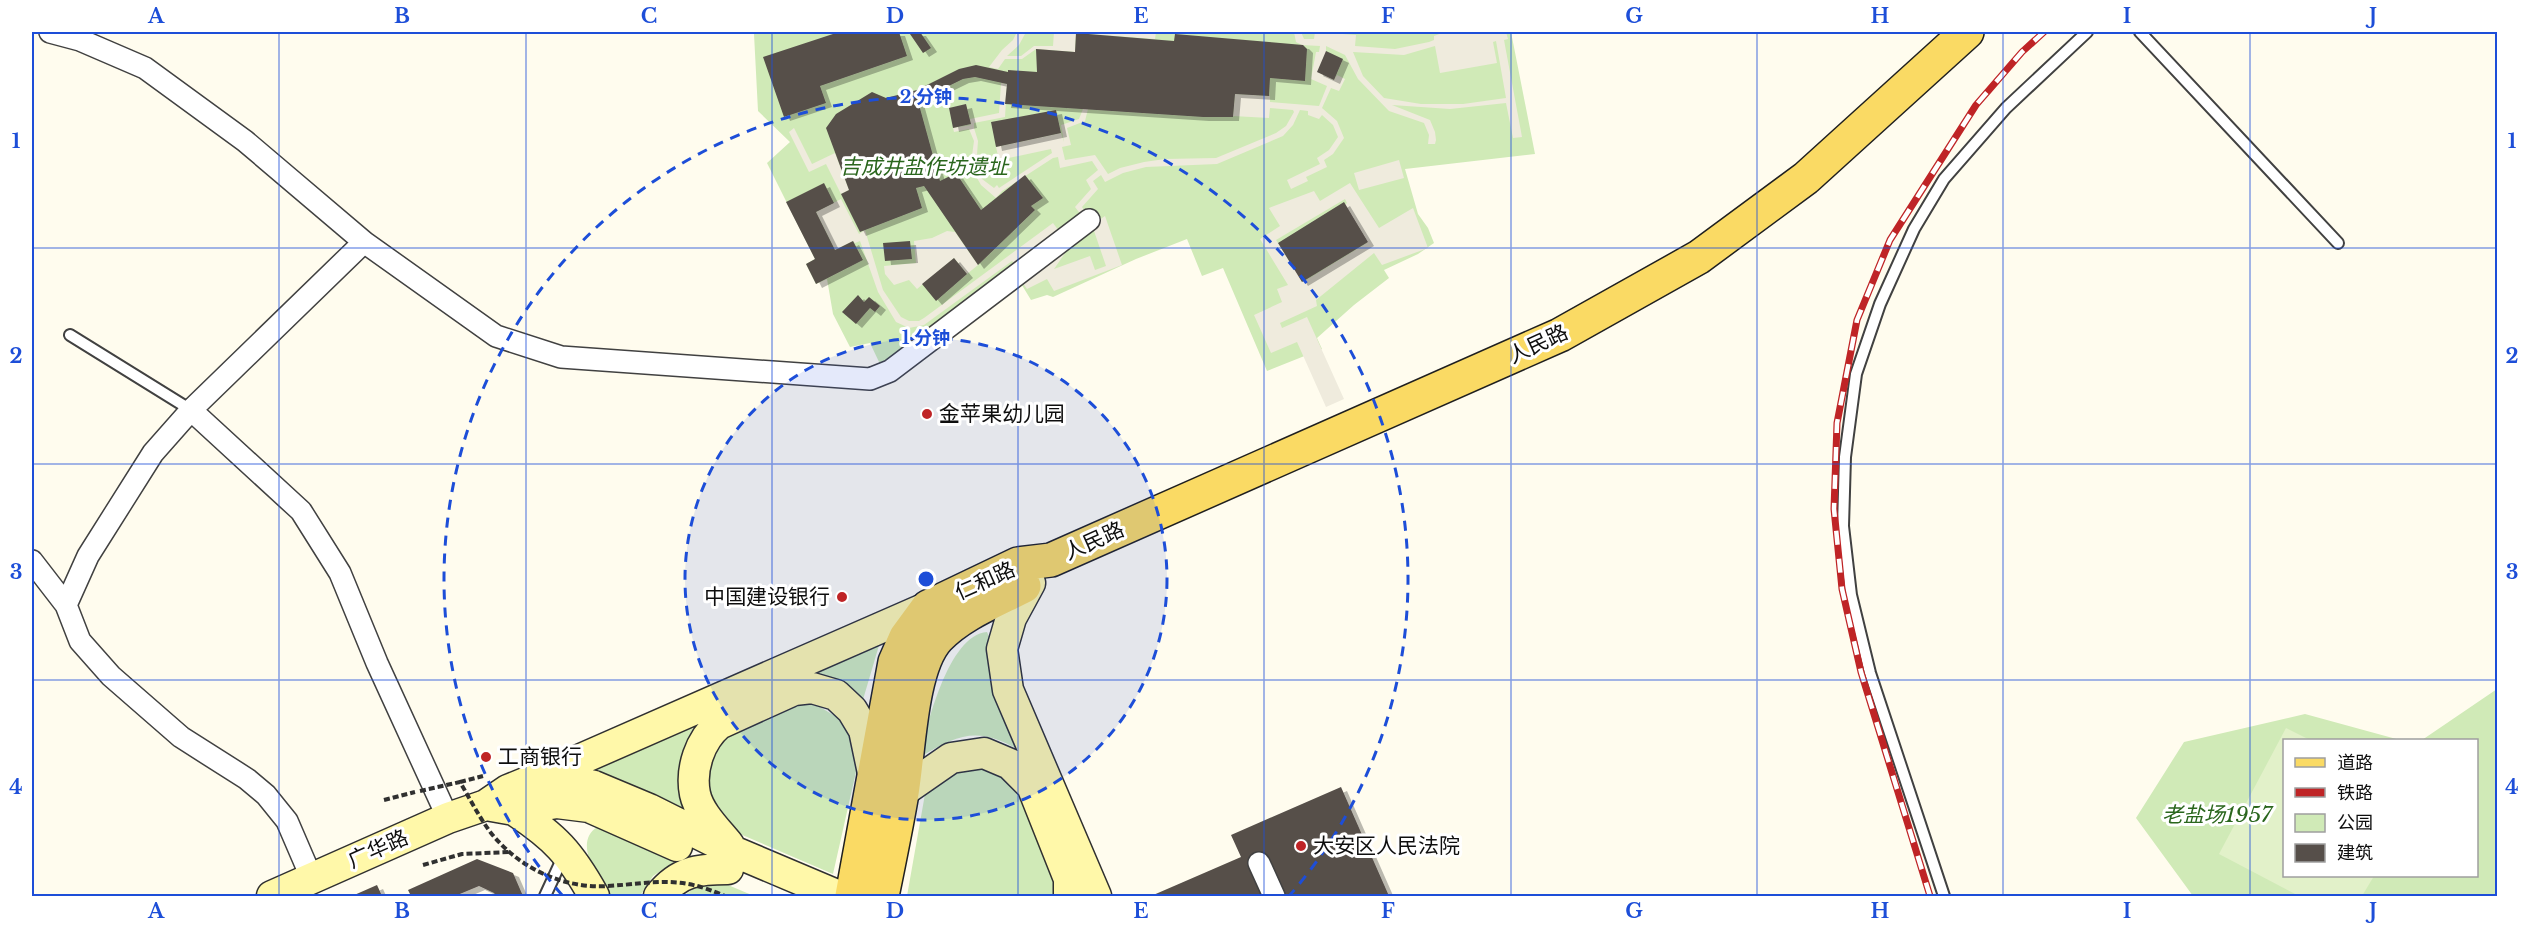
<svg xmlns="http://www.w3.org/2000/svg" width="2529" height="928" font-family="'Libre Baskerville','Noto Sans SC',serif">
<defs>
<filter id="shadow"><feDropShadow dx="6" dy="4" stdDeviation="0" flood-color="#0004"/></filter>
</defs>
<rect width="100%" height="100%" fill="#fffcee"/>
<path fill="#d0eab7" d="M775,32h736l24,122 -130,15 13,45 10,14 6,15 -16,11 -34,16 5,8 -35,27 -37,33 5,11 -55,22 -44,-103 -21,8 -15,-37 -51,20 -83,38 -6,-2 -16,5 -14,-23 -31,10 -106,77 -10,-21 -20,4 -17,-33 -6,-35 -11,5 -10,-20 9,-5 -48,-96 23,-21 -32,-31 -4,-77z
M987,632l6,13 34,110c-44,-28 -64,-25 -108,3 8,-32 29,-123 68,-126z
M880,642l-18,61c-14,-19 -27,-26 -51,-31z
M2497,689v207h-304l-57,-78 48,-76 121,-28 95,26h-116v136h192v-136h-54z
M801,702l19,5 20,12 13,18 5,26 -25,111 -93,-40 -16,-14 -12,-19 -4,-25 2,-24 21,-22z
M694,726c-18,36 -18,50 -6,88l-95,-43z
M973,768l20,3 19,13 13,18 28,73v21h-146l18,-102 22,-18z
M597,827l80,33 -24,16 -13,20h-33c-9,-20 -34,-53 -10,-69z
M721,882l33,14h-71l18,-12z"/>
<path fill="#e2f1c9" d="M2286,728l24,12h-26v136h90l-12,20h-63l-80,-42z"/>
<path fill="#efebdd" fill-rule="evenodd" d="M1017,32h9l-7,13 -12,11h14l13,-10h19l1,-14h102l-1,7 -79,-6 -1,19 -39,-3 -14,10h-17l-7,10 -9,-2 13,-17 11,-10z
M1294,32h7l3,7h10l1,-7 41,3 -1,11 40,3 34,-7 5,-2v-4l11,-4h61l2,7 -4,1 18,97 -9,1 -7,-35 -56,6 -58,-4 38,15 5,12 1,8 -1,4h-7l1,-9 -5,-12 -35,-12 -31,-32 -13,-24 -19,-9v7l-8,19 16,8 3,-5 8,4 -6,12 -8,-3 -9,20 15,13 7,17 -11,16 -9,6 3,7 -21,10 2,4 -17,8 -4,-9 33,-16 -3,-6 12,-8 9,-13 -5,-12 -11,-10 -3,4 -11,-4v-4l-8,-1 -7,15 -10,11 -66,28 -71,3 -23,6 -18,9 -4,-7 -8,6 5,8 -16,18 4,6 -4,3 -7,-9 16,-18 -5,-9 12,-10 -6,-9 -32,7 -2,-11 -5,1 -51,33 -6,7 -15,-13 -8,-14 -2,-8 3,-22 -5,-12 -15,3 -1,-4 18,-3 -1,-6 29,-6 2,-30 6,1 -2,33 -31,6v5l4,13 -2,27 6,11 12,9 3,-3 2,3 53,-35 -1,-4 -52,11 -3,-13 65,-14 3,9 -3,-17 18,-6 4,-10h5l-3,12 -18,7 4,17 -9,2 3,13 30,-5 13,19 12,-6 24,-6 21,-3 51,-1 60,-25 10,-7 8,-14 -1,-2 -23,-2 -1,10 -36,-2 2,-22 35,2v6l49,4 8,-20 -16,-7 5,-27h3l1,-6 -18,-1 -6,-3zM1496,41l10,57 -43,6h-42l-37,-6 -21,-22 -10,-24 51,3 31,-9 5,27 57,-10 -4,-21z
M794,128l18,36 23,-11 14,37 -8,4 -15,-30 -17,8 -20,-40z
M1399,160l5,18 -45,12 -5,-17z
M1350,183l29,45 34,-20 15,40 -46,17 -8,-12 -58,47 1,6 -37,17 2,5 25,-11 37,82 -18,8 -29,-65 -26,11 -17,-38 28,-13 -5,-13 11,-4 -28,-46 20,-13 -11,-18 45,-17 6,10zM1345,199l2,4 -2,2 22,38 -64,39 -27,-42z
M841,199l18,35 6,-4 18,60 18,27 8,4h10l5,-3 129,-95 17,23 -16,23 36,-13 5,14 11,-4 -14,-41 13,-9 17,49 -68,26 -7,-12 -20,10 -14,-20 3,-3 -4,-5 -88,64 -15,3 -13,-6 -18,-30 -18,-51 -5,2 -2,-2 -18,9 -19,-38z
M947,231l8,1 23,33 -11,9 -13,-16 -37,31 -8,-9 -15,5 -9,-11 -1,-8 32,-3 -2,-22 18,-3z"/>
<path fill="#564f4a" filter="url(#shadow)" d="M839,32h60l8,24 -87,30 6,17 -42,14 -21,-60z
M913,32h7l11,16 -8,5 -13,-19z
M1076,33l98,8 1,-7 128,11 4,4 -2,32 -35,-3 -1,18 -34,-2 -2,23h-30l-198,-13 2,-20 -32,-7 -12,2 -45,22 22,80 16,-8 25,37 44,-35 18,23 -12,8 4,4 -57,55 -54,-79 -8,2 6,20 -62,24 -19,-38 8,-4 -23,-62 10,-14 36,-22 14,6 31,-8 42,-21 17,-4 32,7v-2l29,2 -1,-23 39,3z
M1326,51l17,8 -9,21 -17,-8z
M966,104l5,20 -18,4 -4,-20z
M1056,110l5,23 -65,14 -5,-25z
M824,183l10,20 -18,9 19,38 18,-9 10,19 -47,24 -10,-20 9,-5 -29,-57z
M1344,202l24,40 -66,40 -24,-39z
M910,241l2,18 -27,2 -2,-18z
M954,258l13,16 -31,27 -14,-17z
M858,295l6,7 5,-5 11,9 -5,6 -5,-4 -14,16 -14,-12z
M1341,787l48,109h-238l90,-39 -10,-22z
M477,859l36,14 10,23h-27l-2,-3 -15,-7 -24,10h-44l-3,-6z
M377,885l5,11h-30z"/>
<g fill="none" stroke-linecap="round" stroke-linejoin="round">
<defs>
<path id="lane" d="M2140,32l198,211
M70,335l121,75
M545,896l18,-39
M1944,896l-74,-223 -19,-78 -8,-69 2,-69 11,-83 24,-70 34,-75 30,-50 62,-71 81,-76"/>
<path id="street" d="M50,32l30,8 65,28 100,73 119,101
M191,410l173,-168 132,94 65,21 309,22 20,-8 199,-151
M32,561l34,44
M1259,863l15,33
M312,879l-25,-58 -21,-26 -19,-16 -66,-42 -70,-61 -31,-35 -14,-36 22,-49 65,-103 38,-43 110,101 39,62 37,90 71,155"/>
<path id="secondary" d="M1030,583l-19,35 -9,31 6,41 88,206
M540,777l388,-170
M902,792l49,-34 33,-5 26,11 22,22 37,93v17
M486,805l28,5 43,-7 32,4 88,39
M514,810c41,27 56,43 80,86
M729,845c-12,-15 -30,-32 -34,-51 -5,-25 5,-54 24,-70l75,-34 18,-2 24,7 16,15 12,20 9,43
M272,896l176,-78 38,-13 22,-15 27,-11h28l31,7 55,23 86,43 104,44
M659,896c20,-25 39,-27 69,-27"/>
<path id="primary" d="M852,896l43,-234 11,-25 22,-30 90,-43 33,-4 509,-225 139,-78 107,-79 161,-146
M882,896c7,-34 14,-68 20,-103 7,-41 8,-125 36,-155 23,-24 57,-37 86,-52"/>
</defs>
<use href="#lane" stroke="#414141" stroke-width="14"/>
<use href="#street" stroke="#414141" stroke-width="24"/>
<use href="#secondary" stroke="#303030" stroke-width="33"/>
<use href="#primary" stroke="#1f1f1f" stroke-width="36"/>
<path stroke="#303030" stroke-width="4" stroke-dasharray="6 3" stroke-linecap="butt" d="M460,782l23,-6
M384,800l31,-8
M423,865l39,-11 47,-2"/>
<use href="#lane" stroke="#fff" stroke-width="10"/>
<use href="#street" stroke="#fff" stroke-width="21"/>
<use href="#secondary" stroke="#fff8a9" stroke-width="30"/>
<use href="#primary" stroke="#fada64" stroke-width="33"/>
<defs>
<path id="rail" d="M1930,896l-69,-224 -19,-83 -8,-80 3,-86 20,-103 33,-80 86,-135 46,-53 22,-20"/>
</defs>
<use href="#rail" stroke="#bf2426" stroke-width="7"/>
<use href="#rail" stroke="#fff" stroke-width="4.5" stroke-dasharray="14" stroke-linecap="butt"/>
<path stroke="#303030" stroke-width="4" stroke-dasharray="6 3" stroke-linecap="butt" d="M420,791l40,-9c10,17 19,35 31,51 28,35 72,56 117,53 48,-3 70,-11 117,10"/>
</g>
<path fill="none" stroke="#1d4ed8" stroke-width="1.5" stroke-opacity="0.55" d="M279,32v864M526,32v864M772,32v864M1018,32v864M1264,32v864M1511,32v864M1757,32v864M2003,32v864M2250,32v864M32,248h2466M32,464h2466M32,680h2466"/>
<circle cx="926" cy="579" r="241" fill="#1d4ed8" fill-opacity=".12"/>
<g fill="none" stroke="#1d4ed8" stroke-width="3" stroke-dasharray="10 8">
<circle cx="926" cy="579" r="241"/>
<path d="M562 895A482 482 0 1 1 1290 895"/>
</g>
<g fill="#bf2426" stroke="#fff" stroke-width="2">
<circle cx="927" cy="414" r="6"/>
<circle cx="842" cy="597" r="6"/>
<circle cx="486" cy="757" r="6"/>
<circle cx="1301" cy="846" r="6"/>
</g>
<g text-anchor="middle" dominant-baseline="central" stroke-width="6" stroke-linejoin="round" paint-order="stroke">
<g font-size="21" font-style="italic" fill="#2a661d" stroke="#fff">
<text x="924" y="167">吉成井盐作坊遗址</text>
<text x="2217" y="815">老盐场1957</text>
</g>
<g font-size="21" fill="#0e0e0e" stroke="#fff">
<text transform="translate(1538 344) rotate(-25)">人民路</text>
<text transform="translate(1094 541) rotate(-24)">人民路</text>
<text transform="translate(985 581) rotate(-24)">仁和路</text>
<text transform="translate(378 849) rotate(-24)">广华路</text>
</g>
<g font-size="21" fill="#0e0e0e" stroke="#fff" text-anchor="start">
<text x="939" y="414">金苹果幼儿园</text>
<text x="830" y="597" text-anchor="end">中国建设银行</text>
<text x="498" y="757">工商银行</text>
<text x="1313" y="846">大安区人民法院</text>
</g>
</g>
<circle cx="926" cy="579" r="9" fill="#1d4ed8" stroke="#fff" stroke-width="3"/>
<g font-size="18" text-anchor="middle" font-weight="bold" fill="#1d4ed8" stroke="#fff" stroke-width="6" stroke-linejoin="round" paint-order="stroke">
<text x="926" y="103">2 分钟</text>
<text x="926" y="344">1 分钟</text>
</g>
<rect width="2529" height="928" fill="none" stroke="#ffffff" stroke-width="66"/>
<rect x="2283" y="739" width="195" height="138" fill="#ffffff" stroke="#9f9f9f" stroke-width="1.5"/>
<rect x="2295" y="758" width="30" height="9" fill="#fada64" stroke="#9f9f9f" stroke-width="1.5"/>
<text x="2337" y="769" font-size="18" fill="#0e0e0e">道路</text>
<rect x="2295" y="788" width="30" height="9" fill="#bf2426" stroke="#9f9f9f" stroke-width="1.5"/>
<text x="2337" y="799" font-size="18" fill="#0e0e0e">铁路</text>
<rect x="2295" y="814" width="30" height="18" fill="#d0eab7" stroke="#9f9f9f" stroke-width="1.5"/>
<text x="2337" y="829" font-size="18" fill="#0e0e0e">公园</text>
<rect x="2295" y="844" width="30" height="18" fill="#564f4a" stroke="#9f9f9f" stroke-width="1.5"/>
<text x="2337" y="859" font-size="18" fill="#0e0e0e">建筑</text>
<rect x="33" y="33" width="2463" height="862" fill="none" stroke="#1d4ed8" stroke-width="2"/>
<g font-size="20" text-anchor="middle" font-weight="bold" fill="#1d4ed8">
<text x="156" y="23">A</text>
<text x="402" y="23">B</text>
<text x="649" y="23">C</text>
<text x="895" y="23">D</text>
<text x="1141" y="23">E</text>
<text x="1388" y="23">F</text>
<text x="1634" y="23">G</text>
<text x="1880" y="23">H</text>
<text x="2127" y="23">I</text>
<text x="2373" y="23">J</text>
<text x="16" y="148">1</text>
<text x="2512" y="148">1</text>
<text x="16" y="363">2</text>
<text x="2512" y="363">2</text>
<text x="16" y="579">3</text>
<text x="2512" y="579">3</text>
<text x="16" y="794">4</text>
<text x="2512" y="794">4</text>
<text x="156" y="918">A</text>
<text x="402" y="918">B</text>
<text x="649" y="918">C</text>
<text x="895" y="918">D</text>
<text x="1141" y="918">E</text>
<text x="1388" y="918">F</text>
<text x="1634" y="918">G</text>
<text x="1880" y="918">H</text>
<text x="2127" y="918">I</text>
<text x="2373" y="918">J</text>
</g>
</svg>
